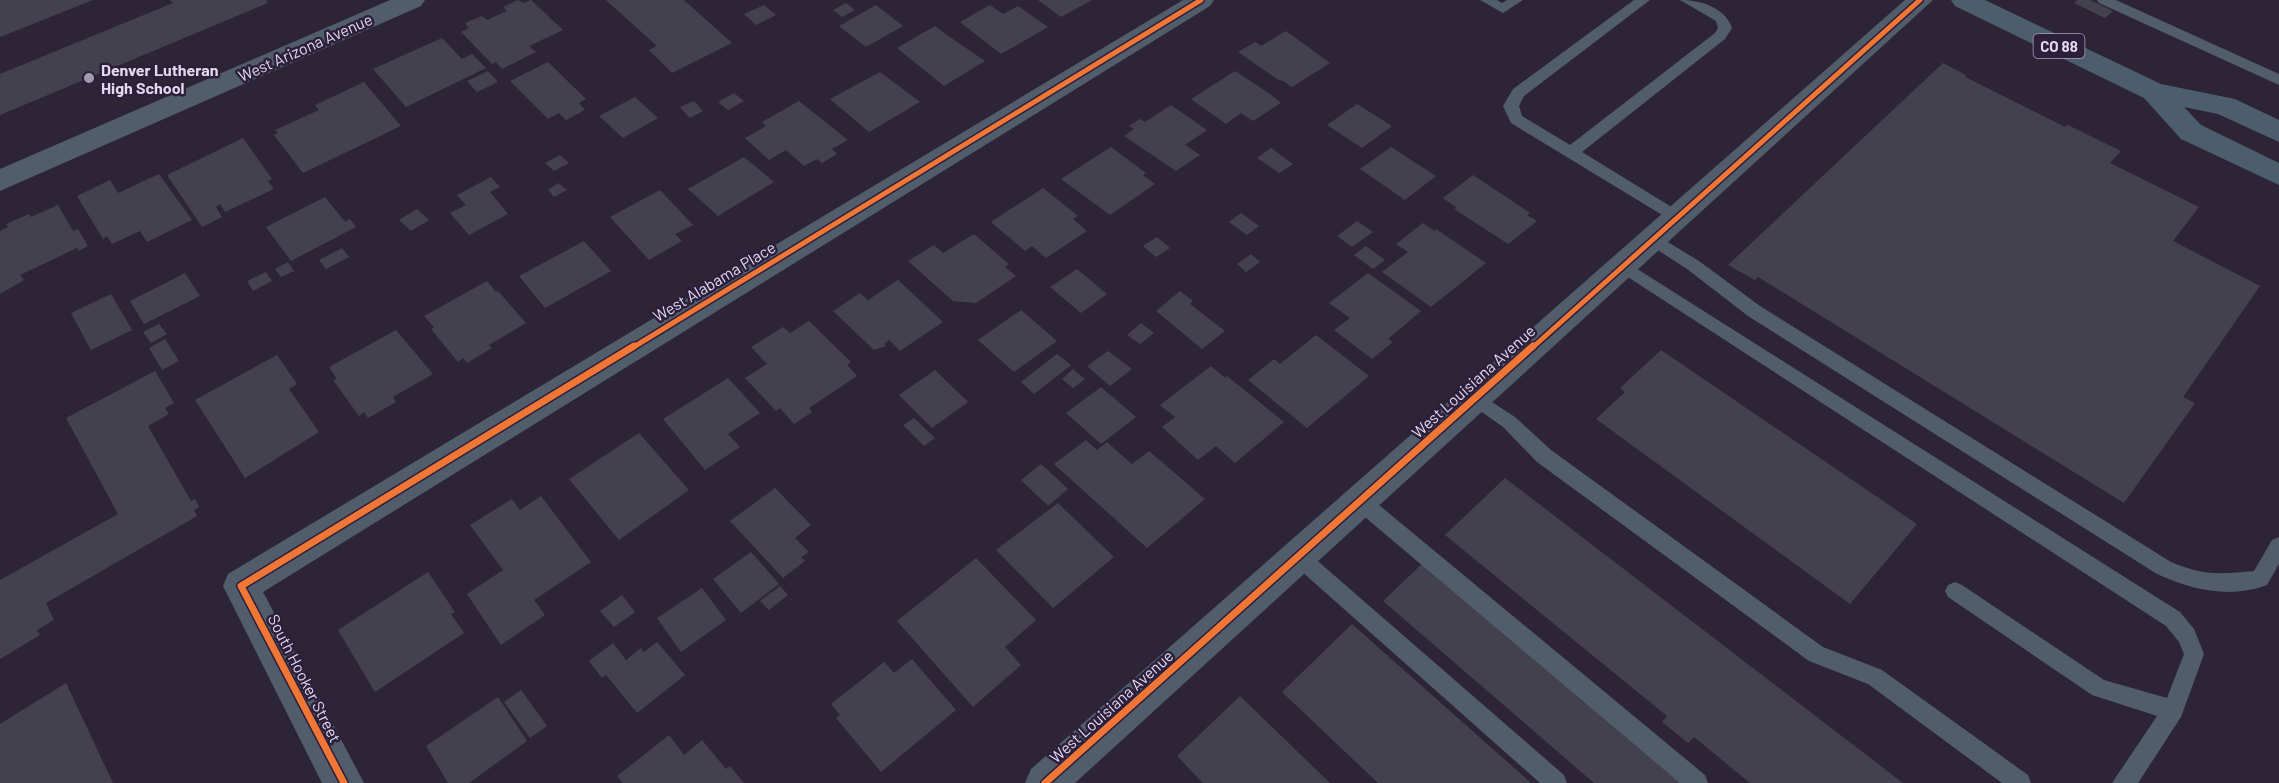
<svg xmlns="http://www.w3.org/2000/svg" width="2279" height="783" font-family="Barlow,sans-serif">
<rect width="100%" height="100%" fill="#2d2536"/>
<path fill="#44414e" d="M0,0h93l-93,37z
M170,0h96l2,3 -268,112v-41l173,-71z
M518,0l5,3 8,-3 32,30 -34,16 7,6 -34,17 -6,-7 -4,2 -31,-32 8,-4 -4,-5 17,-7 5,4 20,-9 -4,-4z
M606,0h78l48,43 -60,30 -23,-23 8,-4z
M1038,0h54l-31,17z
M2078,0h12l23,11 -8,7 -31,-15z
M846,3l9,7 -13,7 -9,-7z
M764,5l12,10 -20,10 -12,-11z
M876,5l27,21 -37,21 -27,-21z
M990,5l13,9 15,-8 30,21 -47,27 -41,-32z
M935,26l12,9 38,26 -41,25 -47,-38z
M1286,31l44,32 -38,24 -10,-7 -2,1 -42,-29 17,-10 6,4z
M442,38l20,21 10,-5 14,14 -80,39 -33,-38z
M548,62l38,37 -7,4 6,7 -19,10 -7,-7 -11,6 -38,-38z
M1943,63l23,12 -1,2 100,50 3,-2 53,26 -11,12 89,44 -26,34 87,45 -77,111 12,6 -71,100 -366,-226 -3,3 -27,-15z
M488,71l10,11 -21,10 -10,-11z
M1235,71l35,23 11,9 -28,18 -12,-8 -15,11 -35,-25z
M880,72l40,30 -51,30 -39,-33z
M364,82l37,44 -98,47 -29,-38 4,-2 -3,-3 44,-20 -4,-5z
M734,93l10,8 -16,9 -10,-8z
M635,97l23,21 -35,20 -24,-22z
M694,101l9,10 -13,7 -10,-11z
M799,101l49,39 -16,9 5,5 -15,9 -5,-4 -13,7 -18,-16 -17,10 -24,-22 21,-12 -4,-4z
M1357,104l35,22 -30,22 -35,-23z
M1171,105l36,25 -22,15 15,10 -24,16 -52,-35 10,-7 -5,-3 11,-7 5,3z
M243,138l29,41 -4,2 6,8 -49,23 -5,-8 -4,3 6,10 -20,10 -35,-52z
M1111,147l35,26 -3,2 12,9 -45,31 -49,-36z
M1391,147l45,29 -31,24 -45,-31z
M1271,148l22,16 -14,9 -22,-15z
M560,155l9,8 -15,8 -9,-8z
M744,157l30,25 -56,34 -30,-27z
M159,174l33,46 -45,22 -7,-11 -28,13 -5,-8 -4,3 -26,-43 33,-16 8,13z
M1473,175l57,38 -3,2 10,6 -29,23 -54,-35 3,-1 -14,-10z
M491,177l9,10 -10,5 18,22 -39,21 -19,-22 16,-8 -9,-10z
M558,183l9,7 -13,7 -6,-7z
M1043,188l35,28 -5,3 14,12 -41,27 -14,-12 -7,5 -34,-29z
M660,190l33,35 -18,9 7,7 -33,19 -39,-43z
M325,197l20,25 5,-3 6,8 -65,34 -25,-34z
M58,205l15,26 5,-2 10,17 -9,5 -2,-3 -57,27 4,5 -24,14v-63l8,-4 -2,-3 23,-10 2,3z
M417,209l12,11 -18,11 -12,-11z
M1241,213l18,13 -12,9 -18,-13z
M1357,221l16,11 -21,15 -15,-11z
M1423,223l11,8 2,-2 50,34 -55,44 -49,-35 26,-20 -12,-8z
M974,234l35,30 -4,3 11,9 -40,27 -23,-2 -45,-40 26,-16 9,8z
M1157,237l13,11 -14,9 -13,-11z
M584,241l27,30 -66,37 -26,-32z
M1366,246l19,14 -12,9 -19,-14z
M342,248l7,9 -23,12 -7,-9z
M1251,254l9,8 -14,10 -9,-8z
M288,262l6,9 -13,6 -6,-8z
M1077,269l30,25 -26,19 -31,-26z
M266,272l6,9 -19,10 -6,-10z
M185,273l15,23 -56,28 -14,-23z
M1368,273l53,38 -33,28 5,3 -21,17 -38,-29 16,-12 -21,-15z
M898,280l45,42 -43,29 -11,-11 -5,4 2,2 -12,4 -41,-39 27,-18 8,7z
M487,281l9,11 2,-1 28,32 -37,22 3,3 -25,15 -4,-5 -5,4 -27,-33 3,-2 -10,-11z
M1180,291l13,10 -3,3 35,27 -23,18 -46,-38z
M111,294l21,36 -41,20 -20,-37z
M1021,310l36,31 -43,31 -36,-32z
M809,321l42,41 -4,3 10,11 -48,32 3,4 -18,12 -14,-16 -4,3 -31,-33 22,-14 -16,-17 32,-20 7,6z
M1141,323l13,10 -14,11 -13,-9z
M159,324l8,10 -16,9 -8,-11z
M396,330l37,44 -40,23 3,5 -28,16 -4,-6 -5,4 -26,-36 4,-1 -8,-12z
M1316,335l53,41 -62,52 -59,-48 26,-21 6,5z
M165,339l14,22 -17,9 -13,-22z
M1661,350l256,174 -67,80 -254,-185 29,-27 -5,-4z
M1108,351l24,18 -22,17 -23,-20z
M1057,354l14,11 -37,29 -13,-12z
M277,355l20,29 -8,5 30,43 -74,46 -50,-78z
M1211,366l14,12 2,-2 57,46 -49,41 -19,-17 -18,14 -36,-33 13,-10 -15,-12z
M1073,369l12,10 -12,9 -11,-9z
M935,370l33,32 -36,26 -33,-33z
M155,371l19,32 -9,5 4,6 -21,12 43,75 4,-2 4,8 -5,3 3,6 -151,87 8,17 -17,10 3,5 -40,24v-79l118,-66 -52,-96z
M728,378l32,35 -32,21 12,13 -35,23 -42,-51z
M1101,387l35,30 -35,27 -35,-31z
M914,418l21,20 -11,8 -21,-21z
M639,433l50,57 -70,50 -50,-61z
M1086,440l11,10 10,-8 25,22 17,-13 56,48 -58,49 -93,-84z
M1041,464l27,25 -20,17 -27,-26z
M1505,478l398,305h-153l-56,-46 -6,6 -26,-21 5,-6 -222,-181z
M775,488l36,37 -16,13 14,14 -8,5 4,4 -22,17 -53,-57z
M541,496l50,66 -57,38 11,15 -44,30 -34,-51 36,-24 -33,-45 42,-26 8,11z
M1058,503l56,54 -61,51 -57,-58z
M751,552l28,32 -38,29 -28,-34z
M976,558l60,62 -31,27 16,18 -48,42 -76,-86z
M1424,562l264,221h-94l-211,-182z
M428,572l27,40 -4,2 13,19 -89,59 -37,-62z
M780,586l8,9 -19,15 -9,-9z
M702,588l24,32 -45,32 -24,-34z
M622,595l13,17 -21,15 -14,-16z
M1352,624l179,159h-153l-96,-91z
M657,642l28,33 -48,38 -31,-38 -4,3 -13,-17 24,-18 13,17 15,-12 3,4z
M912,659l44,51 -75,62 -45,-54 4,-3 -9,-11 53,-42 10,11z
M66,683l47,100h-113v-59z
M521,690l26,36 -17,12 -26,-36z
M1240,696l90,87h-127l-26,-27z
M498,697l29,44 -58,42h-21l-22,-37z
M669,735l15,20 18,-15 24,29 4,-3 14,17h-121l-6,-7z"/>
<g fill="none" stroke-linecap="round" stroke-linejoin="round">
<path fill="#515d6a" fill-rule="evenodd" d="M1480,0h17l5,3 5,-3h16l-20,13z
M1634,0h16l-126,96 -5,10 3,10 48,29 145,-112 3,-5 -2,-7 -36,-21c20,0 45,7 52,28l-7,11 -143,113 101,62 2,4 -2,4 -6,2 -166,-101 -8,-17 10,-17z
M2097,0h19l163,74v11l-180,-82z
M1653,233l46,28 61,45 411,256c33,14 49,12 83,9l18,-31 7,-3v27l-12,21c-37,14 -75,5 -110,-11l-409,-258 -61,-47 -40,-26 -2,-4 2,-4z
M1623,260l557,352 14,17 10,25 -23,63 -43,66h-26l45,-67 -65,-21 -144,-98 -3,-6 3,-6 7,-3 7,3 142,95 63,18 17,-44 -5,-12 -13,-16 -549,-356 -2,-4 2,-4z
M1475,391l40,26 36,33 272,197 59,23 146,105 3,8h-29l-134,-99 -59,-23 -272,-199 -34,-35 -34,-24 -3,-5 3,-5z
M1360,493l7,2 338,280 3,8h-28l-327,-276 -3,-6 3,-6z
M1298,547l7,3 259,225 3,8h-27l-249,-221 -3,-6 3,-6z"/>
<path fill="#515d6a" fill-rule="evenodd" d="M390,0h35l-4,6 -421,185v-22z
M1183,0h31l-4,6 -947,586 101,191h-42l-99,-197 5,-12z"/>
<path fill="#515d6a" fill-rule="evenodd" d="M1905,0h28l-858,783h-50l6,-14z"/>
<path fill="#4c5e6e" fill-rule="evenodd" d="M1951,0h34l176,84 74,15 44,21v22l-61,-28 -34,-7 17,18 78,38v22l-98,-46 -37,-41 -189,-92z"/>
<defs>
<path id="cycleway-far1" d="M632,348l569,-348
M1532,348l388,-348"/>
<path id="cycleway" d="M344,783l-103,-197 393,-240
M1045,783l488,-437"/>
</defs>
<use href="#cycleway-far1" stroke="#2c1f3c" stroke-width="8"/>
<use href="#cycleway" stroke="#2c1f3c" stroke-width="10"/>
<use href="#cycleway-far1" stroke="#f07635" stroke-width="5"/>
<use href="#cycleway" stroke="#f07635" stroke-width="7"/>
</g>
<circle fill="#a29bad" stroke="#2c1f3c" stroke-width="2" cx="89" cy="78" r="6"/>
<g text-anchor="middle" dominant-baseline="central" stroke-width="5" stroke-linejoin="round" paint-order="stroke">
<rect fill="#2c1f3c" stroke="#aba2b8" stroke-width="1.5" x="2033.5" y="34" width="51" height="24" rx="4.5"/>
<g font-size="15" font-weight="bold" fill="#e1daed">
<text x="2059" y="46">CO 88</text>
</g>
<g font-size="16" fill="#e1daed" stroke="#2c1f3c">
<text transform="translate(305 47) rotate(-24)">West Arizona Avenue</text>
<text transform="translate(714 281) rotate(-31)">West Alabama Place</text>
<text transform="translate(1473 381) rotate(-42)">West Louisiana Avenue</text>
<text transform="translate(305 678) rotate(63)">South Hooker Street</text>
<text transform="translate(1111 706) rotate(-42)">West Louisiana Avenue</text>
</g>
<g font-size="16" font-weight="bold" fill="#e1daed" stroke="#2c1f3c" text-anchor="start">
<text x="101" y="69">Denver Lutheran<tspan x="101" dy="18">High School</tspan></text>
</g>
</g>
</svg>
